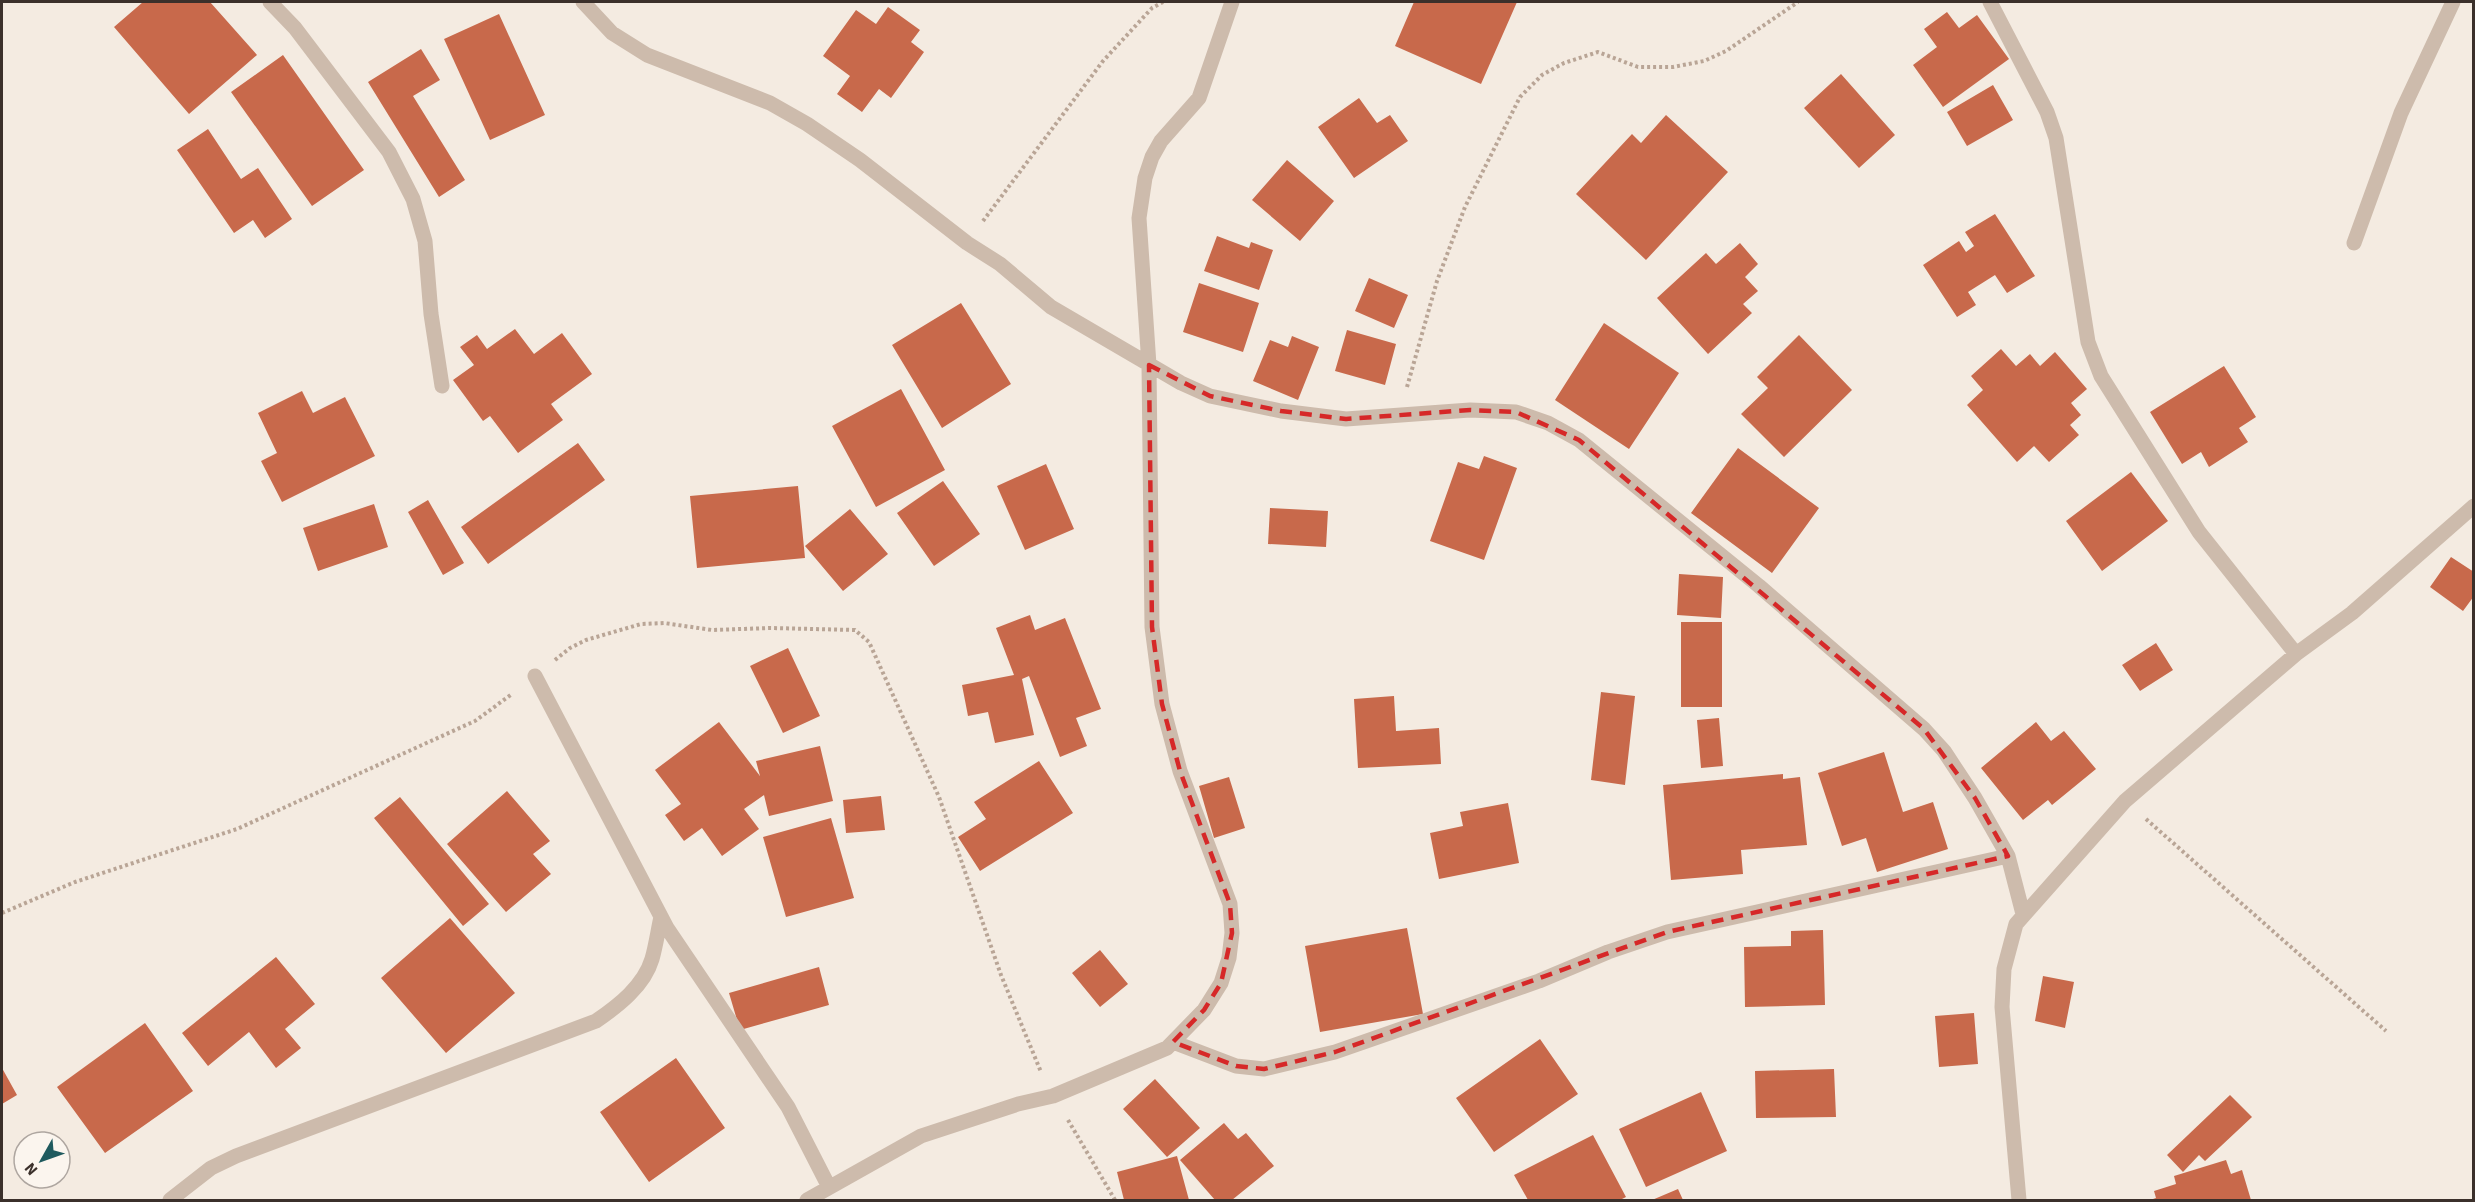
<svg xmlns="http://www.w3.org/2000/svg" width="2475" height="1202" font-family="'Source Sans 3',sans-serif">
<rect width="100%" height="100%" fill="#f4ebe1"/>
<path fill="#c8694b" d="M143,2h67l47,53 -68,59 -75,-87z
M1414,2h103l-36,82 -86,-38z
M888,7l32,23 -9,12 13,10 -33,46 -12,-9 -17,23 -25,-18 13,-18 -27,-20 33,-46 20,14z
M1947,12l12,16 18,-13 32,44 -66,48 -30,-42 24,-18 -13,-18z
M499,14l46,101 -55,25 -46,-101z
M421,49l19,31 -27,16 52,84 -26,17 -71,-115z
M283,55l81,115 -52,36 -81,-114z
M1841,74l54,61 -36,33 -55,-60z
M1993,85l20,35 -46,26 -20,-34z
M1359,98l18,25 13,-8 18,26 -54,37 -36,-51z
M1666,115l62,57 -82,88 -70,-66 56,-60 9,9z
M208,129l33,50 17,-11 34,51 -27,19 -12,-18 -19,13 -57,-83z
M1287,160l47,41 -34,40 -48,-41z
M1995,214l40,62 -28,17 -12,-18 -27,17 8,13 -19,12 -34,-52 36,-24 7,11 8,-6 -9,-14z
M1217,236l32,12 2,-6 22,8 -14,40 -55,-19z
M1740,243l18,21 -13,13 13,14 -15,13 9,9 -44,41 -51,-56 49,-45 10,11z
M1369,278l39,17 -14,33 -39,-17z
M1199,283l60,20 -16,49 -60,-20z
M961,303l50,81 -69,44 -50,-83z
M1604,323l75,50 -50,76 -74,-49z
M515,329l19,25 28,-21 30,41 -41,30 12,16 -45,33 -28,-37 -7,5 -30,-41 21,-15 -14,-18 17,-12 10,14z
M1347,330l49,14 -11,41 -50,-14z
M1799,335l53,55 -68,67 -43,-43 27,-26 -11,-11z
M1292,336l27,11 -21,53 -45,-19 17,-41 18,7z
M2001,349l15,17 14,-12 10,12 15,-14 32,37 -16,14 10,12 -11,10 9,10 -30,27 -15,-16 -17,16 -50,-57 16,-15 -12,-14z
M2224,366l32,51 -17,11 9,14 -39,25 -8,-15 -19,12 -32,-52z
M901,389l44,81 -69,37 -44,-81z
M302,391l11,22 32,-16 30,59 -93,46 -21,-41 16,-8 -19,-40z
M578,443l27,37 -117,84 -27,-37z
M1738,448l81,60 -47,65 -81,-60z
M1484,456l33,12 -33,92 -54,-19 28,-79 21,7z
M1046,464l28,65 -49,21 -28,-64z
M2131,472l37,49 -66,50 -36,-50z
M943,481l37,53 -46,32 -37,-53z
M798,486l7,72 -108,10 -7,-72z
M428,500l36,63 -21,12 -35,-63z
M374,504l14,43 -70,24 -15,-43z
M1270,508l58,3 -2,36 -58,-3z
M850,509l38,45 -45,37 -38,-45z
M2451,557l23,15v24l-11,15 -33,-24z
M1679,574l44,3 -2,41 -44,-3z
M1030,615l5,15 30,-12 36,91 -25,9 11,28 -27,11 -31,-81 -7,3 12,56 -39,8 -7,-31 -20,4 -6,-31 52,-10 -18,-47z
M1681,622h41v85h-41z
M2156,643l17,27 -33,21 -18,-26z
M788,648l32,68 -37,17 -33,-67z
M1601,692l34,4 -10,89 -34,-5z
M1394,696l2,35 43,-3 2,36 -83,4 -4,-69z
M1719,718l4,48 -22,2 -4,-48z
M719,722l41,54 -4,-15 64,-15 13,55 -64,15 -5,-21 -20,14 15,20 -37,27 -20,-28 -18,13 -19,-26 16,-11 -26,-34z
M2036,722l15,19 13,-10 32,38 -44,36 -4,-5 -25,20 -42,-52z
M1884,752l19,60 30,-10 15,47 -71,23 -11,-34 -24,8 -24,-73z
M1039,761l34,52 -93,58 -22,-34 28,-18 -12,-17z
M1783,774v5l17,-2 7,68 -66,5 2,24 -72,6 -8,-95z
M1229,777l16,51 -31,10 -15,-52z
M507,791l43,50 -17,13 18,20 -45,38 -59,-68z
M881,796l4,34 -39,3 -3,-33z
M400,797l89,107 -26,22 -89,-108z
M1508,803l11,60 -80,16 -9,-46 33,-7 -3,-14z
M831,818l23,80 -68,19 -23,-80z
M450,918l65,75 -69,60 -65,-75z
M1407,928l16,86 -103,18 -15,-86z
M1823,930l2,75 -80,2 -1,-60 47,-1v-15z
M1100,950l28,34 -28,23 -28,-34z
M276,957l39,47 -30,25 16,19 -25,20 -27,-36 -41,34 -26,-33z
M819,967l10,38 -89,25 -11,-37z
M2043,976l31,6 -9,46 -30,-7z
M1974,1013l4,51 -39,3 -4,-51z
M145,1023l48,68 -88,62 -48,-66z
M1540,1039l38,55 -84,58 -38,-54z
M676,1058l49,70 -76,54 -49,-70z
M2,1068l15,27 -15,9z
M1834,1069l2,48 -80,1 -1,-47z
M1155,1079l45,49 -33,29 -44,-48z
M1701,1092l26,59 -81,36 -27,-58z
M2230,1095l22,22 -47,44 -6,-6 -16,17 -16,-17z
M1224,1123l14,16 8,-6 28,33 -42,34h-17l-35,-40z
M1593,1135l33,62 -6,3h-92l-14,-25z
M1177,1156l12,44h-65l-7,-28z
M2226,1160l5,14 11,-4 9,30h-101l6,-2 -2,-7 22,-7 -2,-8z
M1678,1189l5,11h-31z"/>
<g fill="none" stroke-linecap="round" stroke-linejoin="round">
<path stroke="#b9a596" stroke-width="4" stroke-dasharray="3 3" stroke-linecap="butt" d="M983,221l120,-160 49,-53 11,-6
M1407,387l30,-106 28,-74 55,-110 22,-22 22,-12 34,-11 40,15h35l31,-6 22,-10 72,-49
M555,660l15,-12 16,-8 55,-16 23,-1 48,7 59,-2 84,2 14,12 70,155 62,178 40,97
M2146,819l240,212
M2,913l73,-31 162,-53 238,-108 37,-27
M1068,1120l47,80"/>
<path stroke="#cdbbac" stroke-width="15" d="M270,2l25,26 94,124 24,47 12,42 6,73 11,72
M583,2l29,31 35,22 123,48 37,21 53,36 107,83 33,21 51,43 130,76 29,13 71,15 65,8 124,-9 46,2 32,11 31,17 180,146 165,143 20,22 31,47 33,58 15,58
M1990,2l57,110 9,26 32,204 13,34 98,156 97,122
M2354,243l47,-130 52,-111
M535,676l132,252 121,179 41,80
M1173,1042l63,24 28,3 71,-17 204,-71 69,-29 59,-20 341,-76
M170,1200l41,-32 25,-12 360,-135c22,-15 48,-35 56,-62 4,-14 6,-29 9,-42
M807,1200l114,-64 97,-32 35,-8 114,-48 37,-38 17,-27 8,-25 3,-25 -2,-29 -50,-133 -18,-67 -10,-77 -3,-262 -10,-147 6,-40 7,-21 9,-16 38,-43 33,-96
M2019,1200l-17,-193 2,-38 12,-45 109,-123 171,-147 56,-41 122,-107"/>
</g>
<path fill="none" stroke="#d62828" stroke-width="4.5" stroke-dasharray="12 8" stroke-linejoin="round" d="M1149,365l61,31 71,15 65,8 124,-9 46,2 63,28 345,289 51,69 33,58 -341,76 -332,120 -71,17 -28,-3 -63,-24 31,-32 17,-27 11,-50 -2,-29 -50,-133 -18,-67 -10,-77z"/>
<rect width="2475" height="1202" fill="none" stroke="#3b302b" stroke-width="6"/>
<g transform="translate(42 1160) rotate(230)"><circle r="28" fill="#fbf5ee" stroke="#aea6a0" stroke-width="1.5"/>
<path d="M0-4.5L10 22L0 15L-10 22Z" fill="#1f5a5e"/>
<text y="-9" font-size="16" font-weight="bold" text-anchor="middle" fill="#3b302b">N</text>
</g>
</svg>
